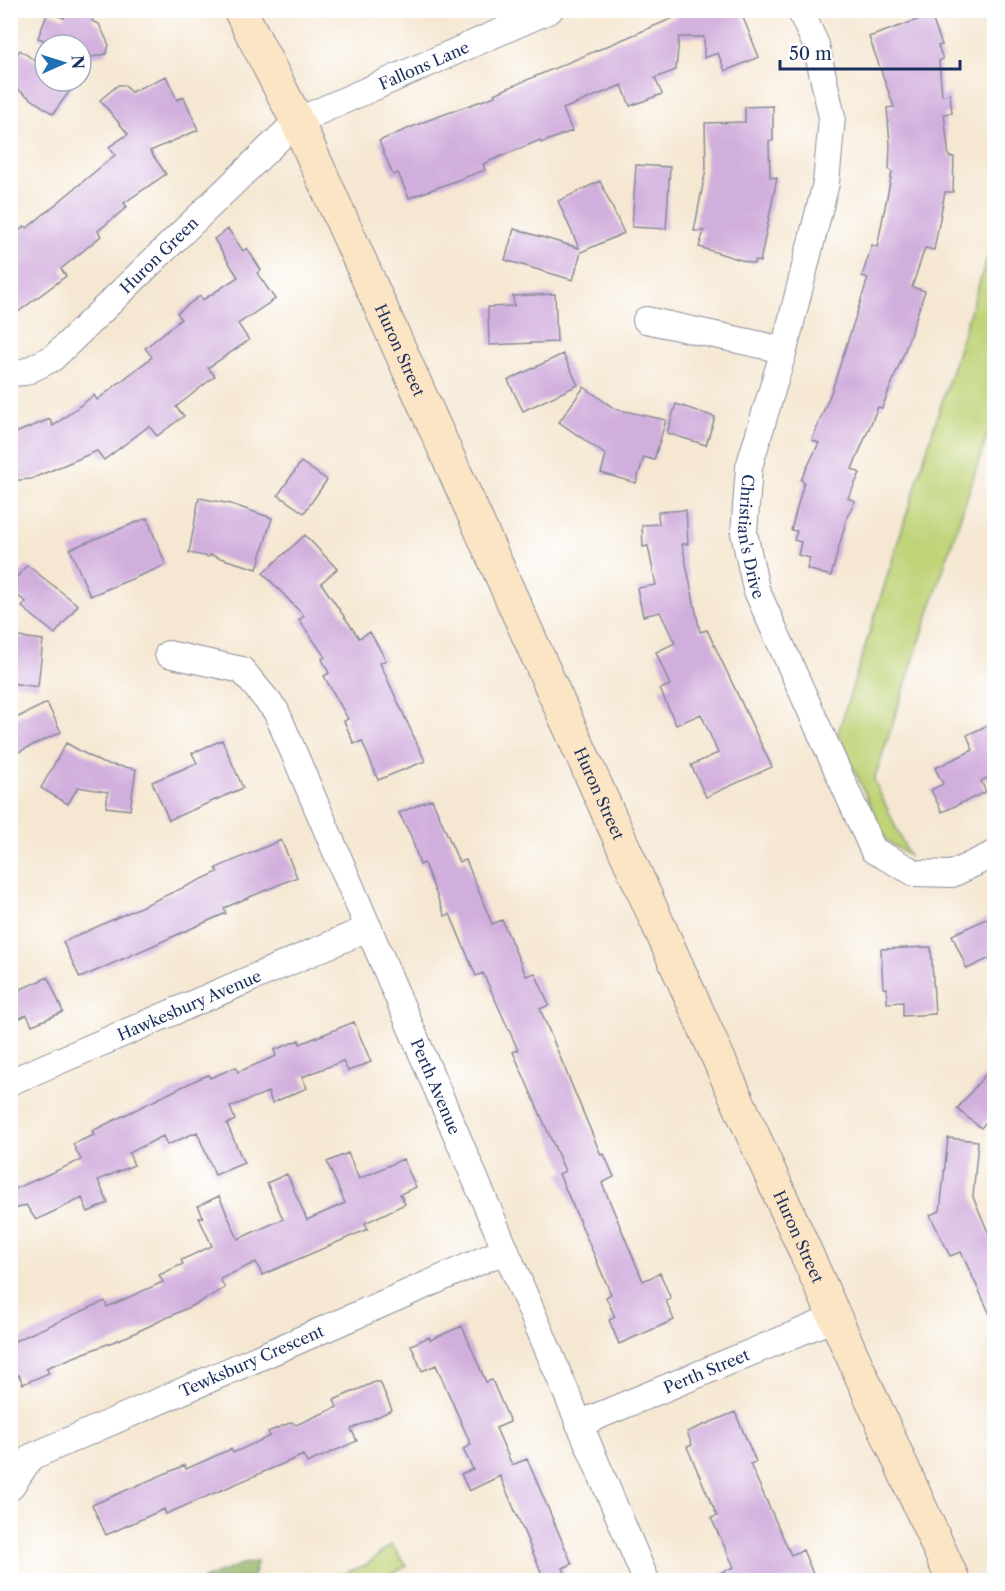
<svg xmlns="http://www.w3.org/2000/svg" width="1005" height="1591" font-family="'Libre Caslon Text',serif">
<rect width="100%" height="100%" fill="#fff"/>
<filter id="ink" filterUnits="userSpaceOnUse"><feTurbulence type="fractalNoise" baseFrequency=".0167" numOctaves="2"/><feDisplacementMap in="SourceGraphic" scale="12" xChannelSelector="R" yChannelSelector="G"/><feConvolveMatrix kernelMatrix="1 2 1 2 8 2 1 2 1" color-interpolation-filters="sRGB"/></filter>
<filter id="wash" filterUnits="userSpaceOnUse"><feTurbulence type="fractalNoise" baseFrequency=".008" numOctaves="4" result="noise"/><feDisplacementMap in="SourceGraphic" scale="24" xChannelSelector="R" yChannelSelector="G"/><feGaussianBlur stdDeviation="1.35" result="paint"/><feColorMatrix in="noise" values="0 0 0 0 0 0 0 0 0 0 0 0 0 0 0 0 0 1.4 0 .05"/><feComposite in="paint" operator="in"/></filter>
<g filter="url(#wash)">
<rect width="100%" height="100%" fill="#f5e7d1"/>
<path fill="#bfd377" stroke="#6d816a" stroke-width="1.5" d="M994,236v179l-120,365 35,76 -23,-16 -48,-107z
M391,1545l16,21 -19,10 2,4h-50l2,-6 24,-9z"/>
<path fill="#97b568" stroke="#597263" stroke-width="1.5" d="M257,1562l-5,18h-51l41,-16z"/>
<g id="blocks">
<path fill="#d1afdd" d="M67,10h29l-4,11 7,3 10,21 -3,9 -14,3 -11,-4v-8h-23l-20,-7 10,-26 16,6z
M692,10h48l19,47 -34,14 -7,-18 -14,5v-21h-25l-3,33 -21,8 7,16 -32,12 -8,-21 -59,24 9,22 -31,12 -1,-3 -57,24 2,6 -76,28 -11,-25 -5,2 -14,-34 47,-20 69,-25 -1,-2z
M931,15l11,30 -4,1 5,13 -4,2 3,34 8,-1 2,19 -8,1 5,43h5l-1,35h-8l-11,58 -9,-2 -13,39 13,4 -21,62 -22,55 -4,-1 -26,62 8,4 -12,25 7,3 -8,16 -16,59 -24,-7 3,-11 -12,-3 3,-13 -7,-2 3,-9 -6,-1 13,-48 -3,-2 18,-37 -7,-3 20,-50 36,-112 -6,-2 10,-31 5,2 15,-75 -3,-2 1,-26 -3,-36 7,-1 -25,-70z
M20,50l25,18v13h32l-24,33 -43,-30v-21z
M166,76l11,24 7,-3 14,33 -48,21 16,23 -42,29 3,4 -29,24 3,5 -40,33 5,7 -56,42v-80l15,-12 2,2 88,-73 -6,-8 19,-13 -28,-34 18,-15h7l6,7z
M773,106v35h-4l1,36 7,1 -17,84 -5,-2 -1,4 -55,-17 5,-16h-10l12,-62 -1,-46 40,-1v-15z
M636,165l34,2 -4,62 -34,-2z
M600,181l24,52 -43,19 -8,28 -68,-20 9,-31 65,19 -21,-47z
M228,229l15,22 4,-3 14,22 -4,3 18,26 -37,25 11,16 -41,28 7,8 -39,31 8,9 -27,20 -8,-10 -45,34 -7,-9 -66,28 -21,2v-46l40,-16 3,7 41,-31 3,5 55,-43 -7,-9 36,-29 -4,-6 23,-17 3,4 35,-23 -24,-38z
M555,294l2,48 -68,3 -1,-38 26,-1 -1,-10z
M563,354l15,31 -55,26 -15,-31z
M584,387l31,22 51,11 -12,40 -10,-3 -8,26 -35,-10 5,-18 -47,-33z
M676,404l39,13 -9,28 -39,-12z
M301,462l26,18 -23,33 -26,-18z
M199,498l32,6 41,14 -15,51 -47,-14 -1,2 -20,-4z
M686,510l2,34h-6l18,88 7,-2 65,137 -66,30 -15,-32 27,-12 -17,-39 -25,11 -16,-36 10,-4 -14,-33 19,-9 -15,-31 -17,4 -6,-28 19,-3 -8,-39 -5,1 -1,-22 17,-1 -1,-12z
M147,518l19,47 -76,31 -20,-47z
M305,535l32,34 -16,14 38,55 11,-6 16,28 -6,3 45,98 -47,19 -16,-39 -8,3 -10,-23 4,-2 -24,-43 5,-3 -7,-14 3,-2 -26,-37 5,-4 -41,-43z
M27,565l51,40 -23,29 -33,-27 4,-5 -16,-12v-5z
M10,636l33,4 -5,47 -28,-4z
M47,703l14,29 -51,24v-35z
M994,722v53l-13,6 5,11 -44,20 -11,-22 12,-6 -8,-16 38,-18 -6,-15z
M222,740l21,48 -74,32 -17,-38 45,-19 -5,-10z
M66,743l36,20 34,6 -6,41 -24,-3 2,-15 -30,-5 -10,17 -27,-16z
M432,799l27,63 7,-2 26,64 10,-4 24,56 9,-3 14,32 -9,4 61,146 3,-1 10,23 -12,6 41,98 17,-8 11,26 -5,2 8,19 -55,24 -10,-24 6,-3 -9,-20 5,-3 -52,-120 6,-3 -52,-119 5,-2 -35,-77 -7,3 -26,-62 -5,2 -21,-53 -4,2 -9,-29 -12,-23z
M281,840l16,37 -73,31 2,5 -146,65 -17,-36 155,-70 -2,-4z
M988,918l6,15v23l-27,13 -15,-34z
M931,947l4,67 -32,2v-14l-16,1v-15h-4l-2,-39z
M48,977l15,35 -31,13 -5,-10 -17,7v-28z
M354,1022l17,40 -23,9 -5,-10 -41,16 5,11 -35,15 -4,-11 -38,15 5,13 -8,4 17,39 -29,12 -18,-43 -30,13 -4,-9 -34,17 5,12 -36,15 10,23 -20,9 -6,-14 -46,22 -10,-15 -16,6v-20l71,-31 -8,-16 21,-9 -2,-4 102,-50 14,-6 2,3 26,-11 2,5 38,-16 -2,-6 25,-10 1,4z
M994,1064v48l-13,16 -24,-19z
M948,1138l30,3 -5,56 21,49v77l-33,-71 -11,4 -20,-41 10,-4z
M348,1153l11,26 44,-20 13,28 -16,7 5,10 -40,19 3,6 -106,46 -6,-13 -36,17 5,9 -27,15 -70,33 -82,32 3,5 -26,11 -4,-9 -9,7v-39l95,-42 2,6 56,-25 -4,-7 24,-11 -2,-4 31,-14 -13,-28 4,-1 -5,-11 21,-10 19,43 45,-20 -16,-36 20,-9 20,46 38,-17 -18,-41z
M462,1326l24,56 6,-2 18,42 -14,6 16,37 15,-6 45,105 -9,4 6,13h-24l-45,-105 -31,15 -8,-17 12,-5 -10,-20 8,-4 -35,-80 -14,6 -11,-26 18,-8 1,3z
M375,1382h5l12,28 -41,19 6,12 -50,22 -4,-8 -137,59 -2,-5 -58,26 -14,-30 93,-40 1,4 45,-20 2,4 37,-17 -2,-4 24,-10 4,3 41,-18 -3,-7z
M735,1412l21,50 -6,2 41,91 12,-5 13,31h-114l32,-14 -23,-49 6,-2 -30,-69 5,-2 -5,-13z"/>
</g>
</g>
<g filter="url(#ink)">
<use href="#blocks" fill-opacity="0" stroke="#888b98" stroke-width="1.5"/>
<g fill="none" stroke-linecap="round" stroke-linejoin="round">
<defs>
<g id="minor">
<path id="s1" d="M800,10l16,35 16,72 -6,66 -42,167 -35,117 -5,66 12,56 117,261 42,23 37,1 42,-20"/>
<path d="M646,320l138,30"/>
<path id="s2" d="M10,373l15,-1 28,-14 244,-237 253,-111"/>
<path id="s3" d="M168,654l74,16 34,41 370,869"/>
<path id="s4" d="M10,1082l359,-154"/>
<path id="s5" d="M579,1424l255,-106"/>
<path id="s6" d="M10,1488l21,-31 475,-207"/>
</g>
<g id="secondary">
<path id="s7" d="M240,10l57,111 656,1459"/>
</g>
</defs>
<use href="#minor" stroke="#888b98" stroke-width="28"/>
<use href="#secondary" stroke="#888b98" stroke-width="35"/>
<use href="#minor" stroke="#fff" stroke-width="26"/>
<use href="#secondary" stroke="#fce5c4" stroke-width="33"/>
</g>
</g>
<g text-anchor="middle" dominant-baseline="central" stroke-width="6" stroke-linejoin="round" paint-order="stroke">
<g font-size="16" fill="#1b2f5e" stroke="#fff">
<text stroke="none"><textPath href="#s2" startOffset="525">Fallons Lane</textPath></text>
<text stroke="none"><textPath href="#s2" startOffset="194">Huron Green</textPath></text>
<text stroke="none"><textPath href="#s7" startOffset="376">Huron Street</textPath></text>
<text stroke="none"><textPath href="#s1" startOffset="543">Christian's Drive</textPath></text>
<text stroke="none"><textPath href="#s7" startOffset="862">Huron Street</textPath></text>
<text stroke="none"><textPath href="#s4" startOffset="195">Hawkesbury Avenue</textPath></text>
<text stroke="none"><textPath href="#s3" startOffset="537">Perth Avenue</textPath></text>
<text stroke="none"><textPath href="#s7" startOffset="1348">Huron Street</textPath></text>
<text stroke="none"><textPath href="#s6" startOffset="278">Tewksbury Crescent</textPath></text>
<text stroke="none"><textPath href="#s5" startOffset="138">Perth Street</textPath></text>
</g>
</g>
<rect width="1005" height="1591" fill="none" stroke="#fff" stroke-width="36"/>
<g transform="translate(63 63) rotate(87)"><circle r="28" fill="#ffffff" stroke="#a4acbf" stroke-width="1.5"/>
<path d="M0-4.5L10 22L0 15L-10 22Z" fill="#1f6fb2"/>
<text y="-9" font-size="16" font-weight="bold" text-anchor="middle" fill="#1b2f5e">N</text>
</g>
<path d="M780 60v9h180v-9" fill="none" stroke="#1b2f5e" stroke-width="3"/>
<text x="789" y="60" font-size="18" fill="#1b2f5e" stroke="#ffffff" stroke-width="4.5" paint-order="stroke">50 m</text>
</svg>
